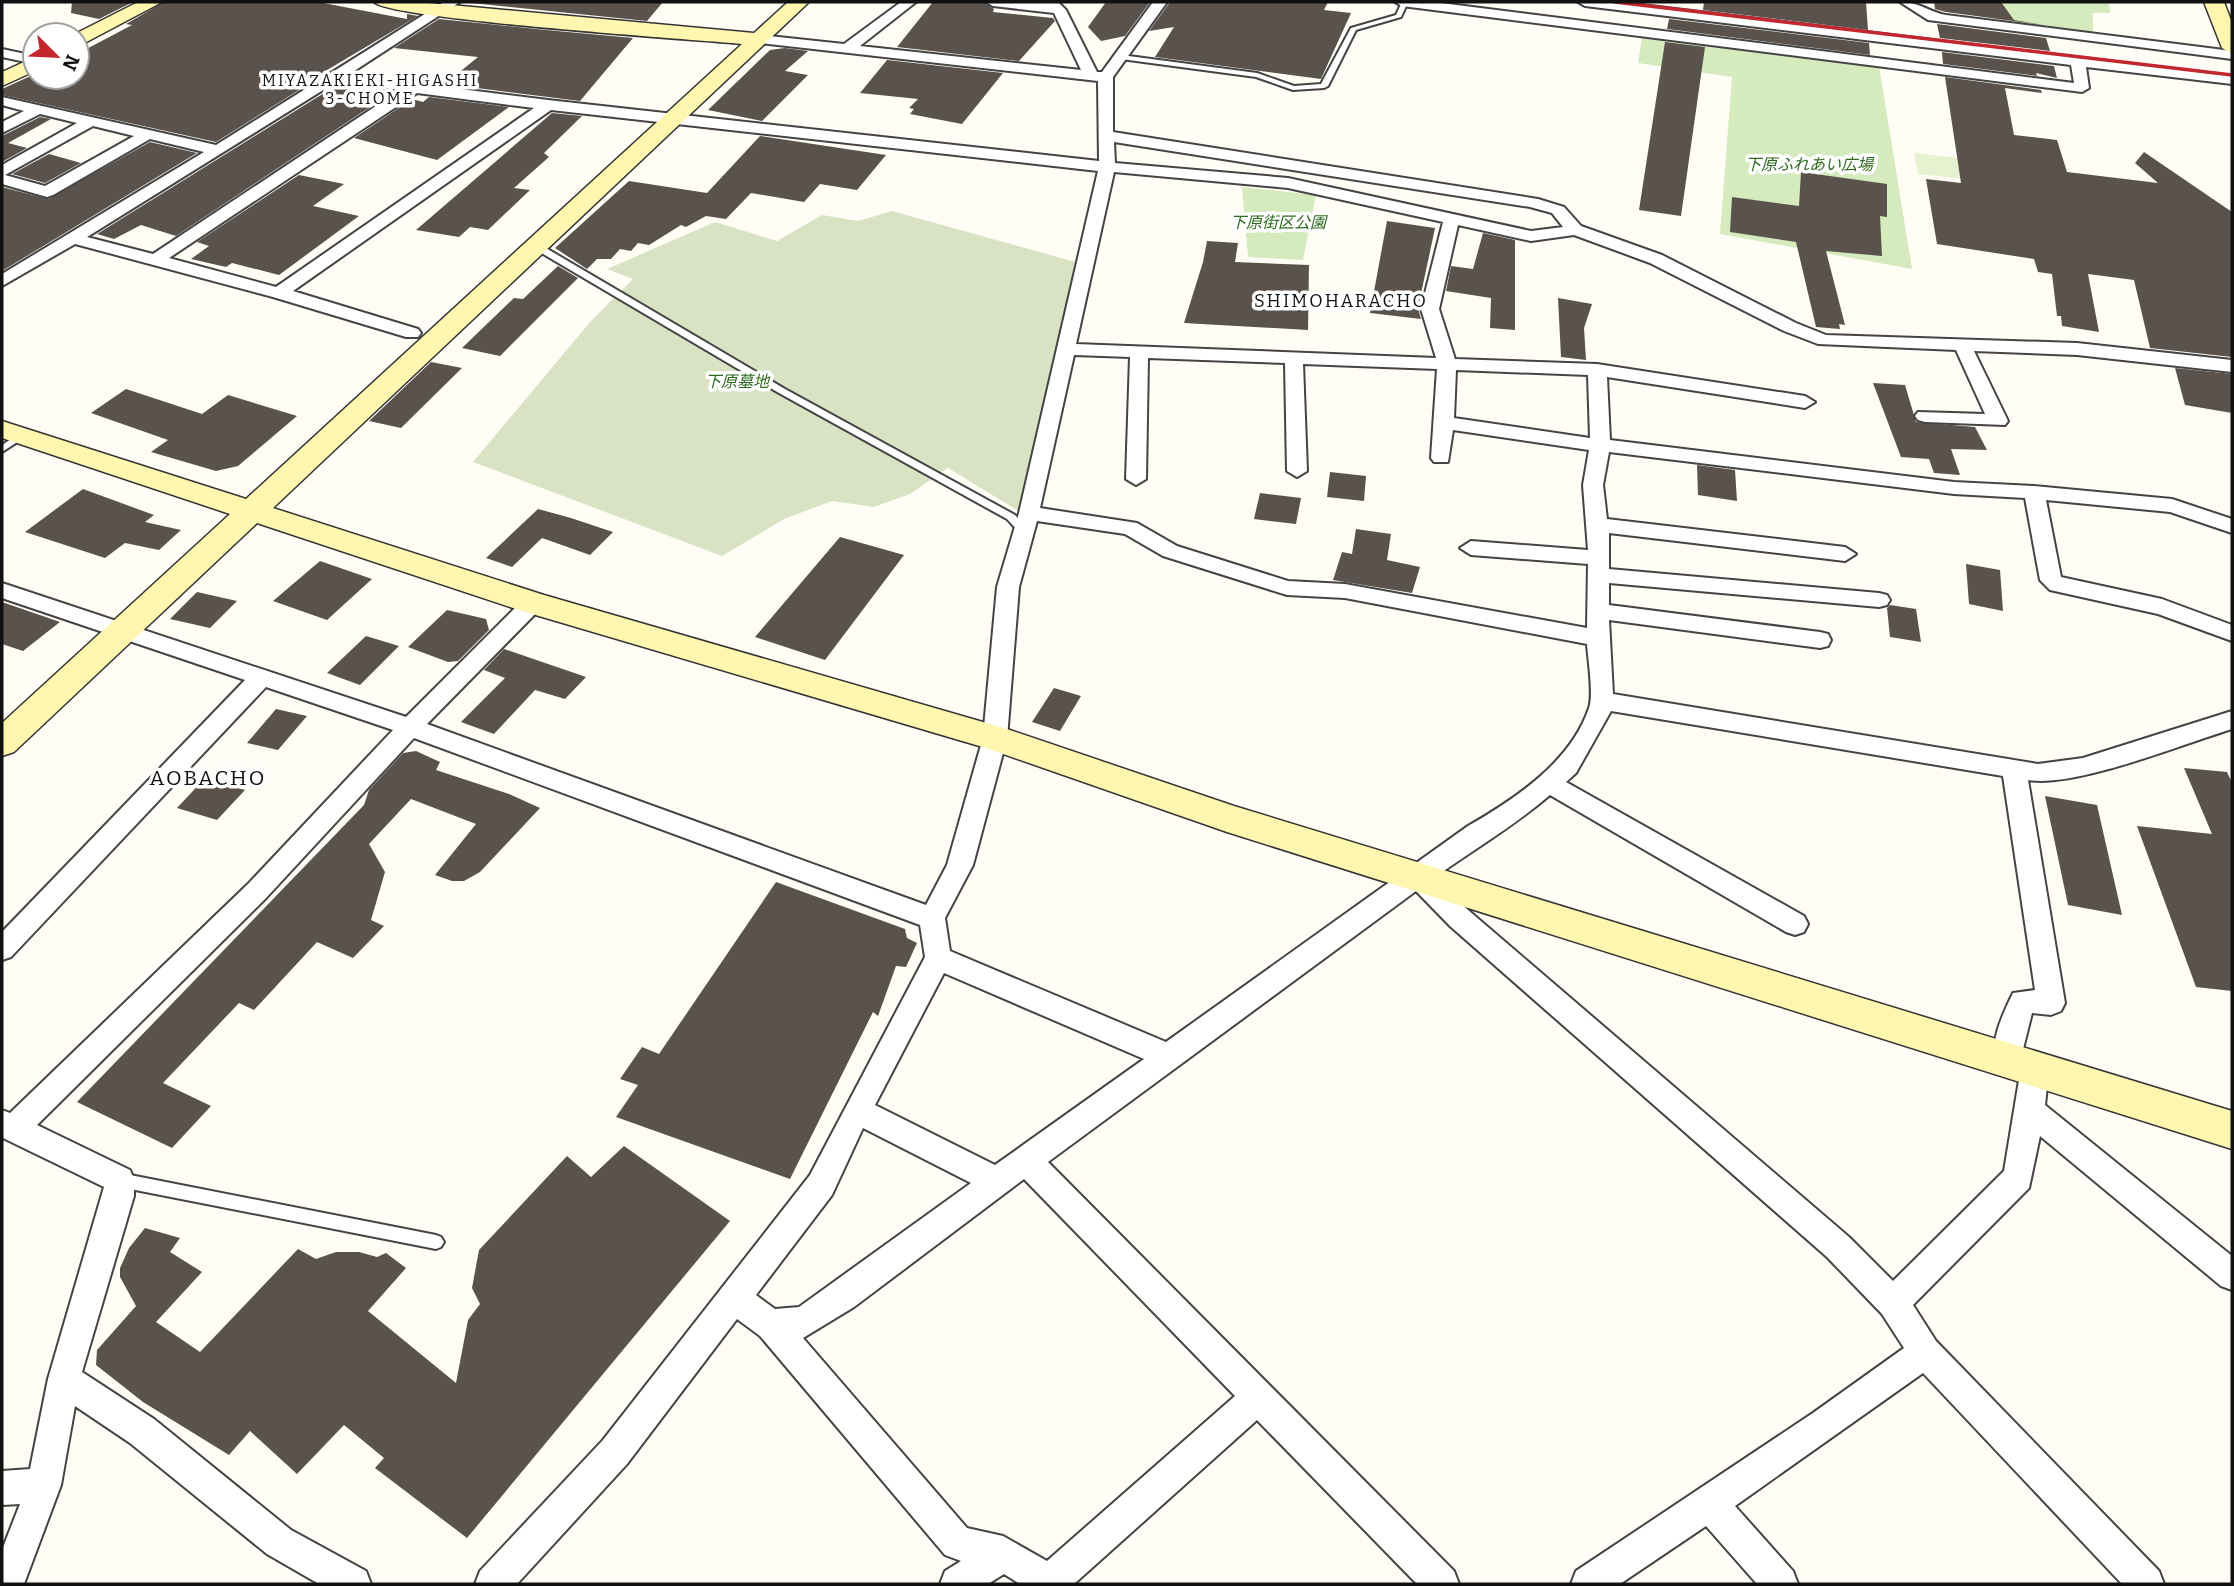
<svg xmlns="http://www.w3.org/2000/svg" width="2234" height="1586" font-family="Bitter,'Noto Sans JP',serif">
<rect width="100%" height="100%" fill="#fffdf5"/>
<path fill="#d5ebbd" d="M1986,2h123l1,11h-17v19l-93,-11z
M1642,37l237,29 33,203 -192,-35 12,-157 -94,-14z
M1242,187l74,8 -13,65 -55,-3z"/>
<path fill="#d9e3c4" d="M892,211l191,53 -58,251 -77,-47 -38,26 -36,13 -42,-6 -48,18 -62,37 -249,-94 118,-141 42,-42 -26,-10 108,-47 62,19 45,-26 36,6z"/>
<path fill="#e6f2cf" d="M1914,153l83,9 6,21 -85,-9z"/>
<path fill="#5a524d" d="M72,2h61l-34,17 -28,-6z
M164,2h154l89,17v-5l11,2 -106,63 3,1 -99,62 -214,-47v-6l33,-15v3h42v-23l55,-29 -6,-1z
M462,2h201l-16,19z
M933,2h50l11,7 -1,3 60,6 2,3 -36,40 -122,-14z
M1106,2h44l-25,34 -24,5 -13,-14z
M1170,2h158l-4,8 27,3 -30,66 -166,-22 19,-30 -25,4z
M1704,2h162l2,28 -165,-20z
M1934,2h67l13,18 29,5 -97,-13 -11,-3z
M439,19l107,11 87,8 -53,63 -135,-17 33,-27 -84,-9z
M1669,19l200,24 1,12 -203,-26z
M1937,24l109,14 4,13 -110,-13z
M1665,42l40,5 -24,169 -42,-6z
M785,48l23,3 -23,20 23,4 -46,46 -54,-11 62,-60z
M1942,52l112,14 3,12 -21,-5 1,3 -94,-12z
M887,60l116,13 -41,51 -52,-10 4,-5 -5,-1 9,-9 -58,-6z
M1945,77l96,13 1,3 -37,-5 9,47 43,5 10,32 91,11 -23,-20 9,-11 88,60v145l-82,-9 -16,-68 -46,-6 11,58 -37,-6 -1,-10h-4l-5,-42 -14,-2 -4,-13 -97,-15 -11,-65 35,4z
M337,85l51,10 -212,141 -35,-11 -27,14 -17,-5z
M429,97l80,10 -72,53 -83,-22 58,-39 11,3z
M552,113l30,3 -38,37 5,4 -35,31 16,2 -42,40 -18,-3 -11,10 -43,-7z
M40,117l11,2 -43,24 19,5 -25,14v-26z
M760,136l126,19 -29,35 -37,-6 -16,18 -53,-9 -25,26 -20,-3 -20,11 -5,-2 -32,20 -11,-2 -7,8 -11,-2 -9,10h-14l-10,10 -32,-21 74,-67 78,12z
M150,142l47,11 -195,118v-84l46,12z
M49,154l32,9 -36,20 -33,-9z
M1801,172l86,12v33l-7,-1 2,40 -56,-5 19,74 -6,-1 1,5 -24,-2 -20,-85 -66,-10 2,-35 67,9z
M299,175l45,9 -31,22 46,10 -80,59 -47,-12 -6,4 -35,-8 18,-13 -12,-4z
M1387,221l48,7 -17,80 3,11 -51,-6z
M1483,233l32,7v90l-25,-2 1,-30 -45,-7 5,-25 22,3z
M1207,241l31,2 -3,19 74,3 -1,65 -124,-7 19,-61z
M558,266l20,12 -78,78 -38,-8 52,-50 9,1z
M1558,298l34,6 -8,24 2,32 -25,-3z
M431,362l31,6 -61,60 -32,-7z
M2175,368l57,6v39l-47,-8z
M1873,383l32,2 11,37 59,5 12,23 -36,-1 9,26 -26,-2 -5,-14 -28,-2z
M126,389l76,25 26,-19 69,21 -59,50 -22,5 -65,-19 17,-12 -77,-27z
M1697,465l38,5 2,31 -39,-6z
M1330,472l36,4 -2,25 -37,-4z
M83,489l71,26 -9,7 36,8 -22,20 -34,-7 -20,15 -80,-26z
M1260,493l41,5 -5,26 -42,-5z
M538,509l33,9 42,14 -23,23 -48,-17 -30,29 -26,-9z
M1356,529l35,5 -4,26 33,7 -8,26 -79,-13 9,-28 10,2z
M840,537l64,18 -79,105 -70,-23z
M320,561l52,18 -45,41 -54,-19z
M1966,564l34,6 3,41 -34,-7z
M197,592l40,9 -27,27 -40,-9z
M2,602l58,20 -37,29 -21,-7z
M1890,605l26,4 5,33 -31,-5 -3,-29z
M447,610l39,9 3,11 -31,31 -10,1 -40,-15z
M366,636l33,10 -39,39 -33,-12z
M504,649l82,28 -21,22 -30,-9 -41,44 -33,-12 44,-44 -21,-8z
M1054,688l27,8 -21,35 -28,-9z
M276,709l31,7 -29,34 -31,-7z
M416,751l24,11 -4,8 73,24 31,14 -60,64 -16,9h-12l-17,-6 41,-51 -65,-25 -42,45 16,28 -14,48 13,6 -31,32 -36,-16 -63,68 -15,-7 -76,80 48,23 -39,42 -95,-46 287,-297 5,-15 34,-37z
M2184,768l43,4 5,11v208l-36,-4 -59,-161 75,8z
M205,778l40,12 -28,30 -40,-12z
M2045,796l52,9 25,110 -54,-10z
M776,882l129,47 2,9 10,5 -11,24 -10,-1 -18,50 -5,-4 -83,167 -174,-62 22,-32 -18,-6 22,-32 17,7z
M624,1146l106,75 -263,317 -92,-70 9,-10 -40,-33 -47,49 -47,-43 -21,24 -86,-53 -47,-37 1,-15 39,-44 -16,-29v-9l9,-20 16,-20 35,10 -10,14 32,20 -46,50 44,30 98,-103 18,10 20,-7h23l18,5 9,-4 20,15 -38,43 88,72 12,-63 12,-16 -8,-16 7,-38 88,-94 24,21z"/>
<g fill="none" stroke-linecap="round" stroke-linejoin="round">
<defs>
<path id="lane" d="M1402,2h6l-7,15 -45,13 -28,56 -4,2 -31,2 -37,-13 -135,-18 -4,-2 4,-2 136,18 37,13 27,-2 30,-56 45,-13z
M533,244h6l246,145 230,126 14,16 -5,3 -4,-1 -13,-14 -228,-126 -246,-145z
M22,432l5,3 -2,2 -23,15v-7z
M120,1173l316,62 5,2 3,5 -3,5 -5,2 -316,-62 -5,-2 -2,-5 2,-5z"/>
<path id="street" d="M444,2h16l-112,73 200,25 551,61 -1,-80 -339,-38 -7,-4 7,-4 85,9 57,-42h15l-56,44 221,24 -27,-57 -61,-7 -7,-4h72l8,8 31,62h5l51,-70h14l-54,75v55l425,67 26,8 17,19 81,29 134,68 30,12 251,8 155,17v12l-155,-17 -103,-4 34,70 -3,4 -80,-3 -7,-2 -3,-4 3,-4 67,2 -29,-64 -138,-6 -34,-13 -134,-68 -76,-28 -43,6 -73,-16 -19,84 16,50 142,5 208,32 10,6 -10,6 -198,-31 3,63 344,42 80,4 138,13 60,20v14l-62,-21 -124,-12 15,77 101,22 70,26v16l-74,-27 -108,-24 -10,-10 -15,-82 -71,-4 -345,-42 -6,33 4,34 238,28 11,7 -11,7 -236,-28v36l270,24 8,2 3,5 -3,5 -8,2 -270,-24v22l211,27 8,2 3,6 -3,6 -8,2 -211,-28 4,74 425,70 45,-6 149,-47v18c-49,15 -157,59 -204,51l37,223 -4,8 -10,4 -19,-2 -14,56 -10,3 -10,-3c-11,-24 5,-55 15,-76l22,-3 -32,-214 -392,-65 -35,62 -10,9 238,134 4,8 -4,8 -9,3 -9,-3 -236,-137c-36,31 -77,55 -115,82l33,33 381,327 44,44 111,-110 17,-103 4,-9 10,-3 10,3 4,9 -4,37 187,151v34l-11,-4 -181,-150 -11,52 -116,117 23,36 223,230 5,13h-42l-199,-211 -188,133 58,65 5,13h-41l-51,-58 -86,58h-49l5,-13 237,-158 91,-65 -22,-34 -55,-57 -377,-331 -34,-35 -368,271 406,409 5,13h-42l-160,-164 -183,164h-54l-16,-10 -16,10h-48l5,-13 16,-10 -16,-6 -185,-219 -23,-17 -110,145 -110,120h-42l5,-13 123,-131 207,-265 115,-218 -5,-32 -506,-187 -148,160 -229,227 93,45 4,10v16l-52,176 72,47 137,111 75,41 5,13h-52l-52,-30 -137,-111 -55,-37 -14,79 -37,99h-22v-34l18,-46 -18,1v-34l28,-2 18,-90 56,-192 -101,-49 -1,-28 8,3 238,-229 145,-154 -127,-43 -255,270 -9,3v-28l243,-252 -243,-82v-15l404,134 119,-119h16l3,5 -3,5 -114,116 499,181 21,-40 36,-127 14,-151 22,-74 79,-342 -547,-61 -258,181 125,38 3,4 -3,4h-12l-133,-40 -198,-53 -73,42v-12l202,-122 -54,-13 -97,56 -6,2 -45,-13v-19l75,-42 -37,-9 -38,19v-11l22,-11 -22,-6v-8l214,48zM336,82l64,8 -247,164 -66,-17zM417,93l117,15 -258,179 -107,-29zM93,126l41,10 -89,50 -40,-11zM1114,142l416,65 22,6 11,14 -32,4 -243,-53 -173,-15zM1114,172l174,16 155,34 -22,87 15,49 -360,-14zM1074,355l56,2 -4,122 10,6 10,-6 2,-121 137,5 2,108 10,6 10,-6 -4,-107 134,5 -6,89 3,4h14l5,-32 136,20 -6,35 5,65 -117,-9 -11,7 11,7 117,9 -1,64 -242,-44 -57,-3 -111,-35 -40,-23 -97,-15zM1456,370l132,5 2,63 -136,-20zM1037,521l88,13 38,22 124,39 58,3 242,46c1,15 7,51 2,64 -18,54 -74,91 -121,118l-302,216 -216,-91 -5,-33 28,-53 34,-127 12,-151zM944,973l200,86 -149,106 -120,-60zM863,1128l108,55 -172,124 -24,2 -19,-14 76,-100zM1024,1179l211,217 -188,165 -44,-25 -36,-8 -164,-190 51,-31z
M1395,2h38l641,81 -3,-18 -486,-59 -7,-4h39l615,74v8l-146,-17 3,21 -7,4 -680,-86z
M1900,2c18,-1 29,10 46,13l286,36v8l-304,-39z
M2,49l33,7v8l-33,-7z"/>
<path id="secondary" d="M138,2h24l-85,45v-12h-4z
M374,2h44l336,31 34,-31h21l-536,506 271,87 463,134 227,77 998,305v38l-1005,-317 -241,-84 -464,-137 -265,-88 -243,229 -12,4v-33l228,-209 -228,-76v-17l244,78 496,-455c-44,-4 -354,-25 -368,-42z
M2204,2h20l8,21v31l-10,-6z
M35,57v14l-33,15v-14z"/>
</defs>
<use href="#lane" stroke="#444" stroke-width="4"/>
<use href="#street" stroke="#444" stroke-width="4"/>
<use href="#secondary" stroke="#333" stroke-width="3"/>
<use href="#lane" fill="#fff" fill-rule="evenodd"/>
<use href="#street" fill="#fff" fill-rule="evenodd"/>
<use href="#secondary" fill="#fff6b0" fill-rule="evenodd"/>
<path stroke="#c4262e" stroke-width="3.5" d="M1615,2l617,73"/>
</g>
<g text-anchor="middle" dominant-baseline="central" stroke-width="7" stroke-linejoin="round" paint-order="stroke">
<g font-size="16" letter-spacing="2" fill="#111" stroke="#fff">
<text x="370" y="80">MIYAZAKIEKI-HIGASHI<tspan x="370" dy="18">3-CHOME</tspan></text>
</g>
<g font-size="16" font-style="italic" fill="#2f6b1f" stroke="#fff">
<text x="1809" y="164">下原ふれあい広場</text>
<text x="1278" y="222">下原街区公園</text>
<text x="737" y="381">下原墓地</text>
</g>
<g font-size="18" letter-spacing="2" fill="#111" stroke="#fff">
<text x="1341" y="301">SHIMOHARACHO</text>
</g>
<g font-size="21" letter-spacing="2" fill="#111" stroke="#fff">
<text x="208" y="778">AOBACHO</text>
</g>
</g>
<rect width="2234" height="1586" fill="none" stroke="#111111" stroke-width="7"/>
<g transform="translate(56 56) rotate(114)"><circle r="33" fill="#ffffff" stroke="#a0a0a0" stroke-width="2"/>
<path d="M0-5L12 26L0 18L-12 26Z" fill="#c4262e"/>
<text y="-10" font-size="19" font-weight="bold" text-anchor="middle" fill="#111111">N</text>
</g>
</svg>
